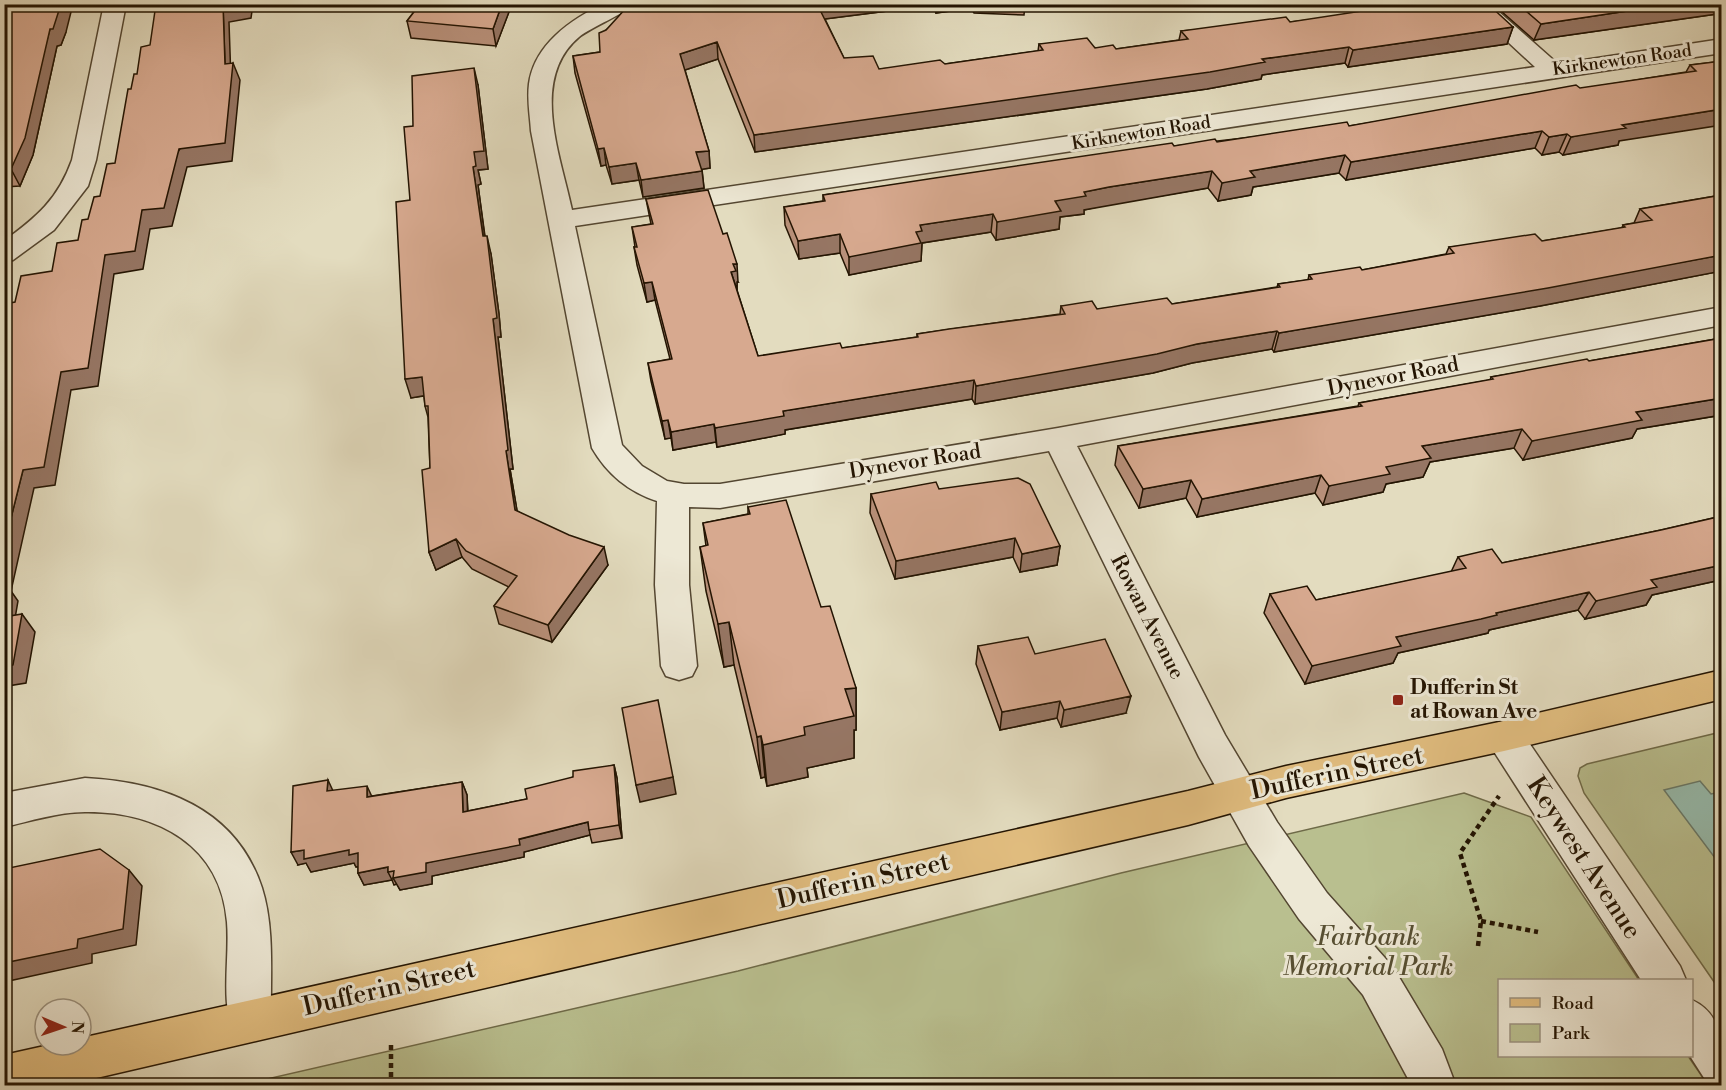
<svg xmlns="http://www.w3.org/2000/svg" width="1726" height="1090" font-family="'Libre Bodoni',serif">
<rect width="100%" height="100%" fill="#e3dcbf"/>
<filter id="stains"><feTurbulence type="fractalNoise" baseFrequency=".00333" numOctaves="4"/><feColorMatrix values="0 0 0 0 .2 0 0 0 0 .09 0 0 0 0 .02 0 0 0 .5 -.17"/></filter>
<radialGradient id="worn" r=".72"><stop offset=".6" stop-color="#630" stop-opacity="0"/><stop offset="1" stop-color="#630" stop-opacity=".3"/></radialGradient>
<path fill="#b9bf8f" stroke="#6e6a48" stroke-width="1.5" d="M1721,732v260l-137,-199 -6,-17 2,-8 7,-4z
M1464,793l67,24 108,163h-139v76h188l20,29 -1471,1 501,-115 383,-98z"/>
<path fill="#96bcae" stroke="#687969" stroke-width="1.5" d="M1700,781l11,13 10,-2 1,69 -4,1 -54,-72z"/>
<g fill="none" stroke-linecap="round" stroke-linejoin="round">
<defs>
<path id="minor" d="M104,4h22l-30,156 -8,26 -34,44 -41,30 -9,2v-21c33,-24 54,-42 68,-81z
M603,4h30c-6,9 -42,23 -54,33 -50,42 -18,120 -7,173l963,-143 -68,-63h23l68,60 164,-25v14l-1147,173 47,219 20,21 25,15 17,3h36l338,-56 664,-121v18l-645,121 148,289 52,87 50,71 66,74 49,82 14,37h-44l-49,-91 -64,-76 -50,-73 -50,-89 -150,-306 -329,57 -31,-1v78l8,81 -5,10 -13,4 -13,-4 -5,-10 -6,-81 2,-84c-28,-9 -50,-27 -65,-53l-61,-317c-1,-16 -4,-31 -2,-47 5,-39 41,-64 74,-80z
M1504,721l13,4 163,241 6,14h-45l-150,-233 -6,-11 6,-11z
M85,778c77,4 151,30 177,110 13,41 8,89 9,132l-7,15 -15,6 -15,-6c-14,-34 -4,-77 -7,-113 -6,-77 -70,-111 -142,-110 -27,0 -54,9 -81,15v-34z
M1692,1000c34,16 30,50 30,86l-16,-5 -16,-25z"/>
<path id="major" d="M1722,670v29l-218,52 -218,47 -98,27 -1126,261h-58v-31l45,-10h32v-7l1107,-247 98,-25 218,-45z"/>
</defs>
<use href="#minor" stroke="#534631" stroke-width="3"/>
<use href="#major" stroke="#231402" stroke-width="3"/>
<path stroke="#231402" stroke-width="4.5" stroke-dasharray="5 4" stroke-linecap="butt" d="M1481,921l57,11
M1478,946l3,-25 -21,-68 39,-57
M391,1045v41"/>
<use href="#minor" fill="#ede8d5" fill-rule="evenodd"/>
<use href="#major" fill="#e2be80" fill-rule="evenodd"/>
</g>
<path fill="#b9917b" stroke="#231402" stroke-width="1.5" d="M4,4l62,28 -5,13 -4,1 -24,109 -13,31 -16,1z
M420,4h92l-16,42 -85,-8 -4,-17z
M646,4h257v5l-78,10 19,39 35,11 66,-5 93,-13 1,-7 77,5 63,-9 2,-9 109,-9 139,-16 84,21 -6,17 -159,23 -3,-4 -83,12 -1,4 -54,10 -452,63 -37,-93 -33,11 24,81 1,17 -8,1 2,19 -61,9 -4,-17 -27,4 -6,-19 -5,1 -26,-93 -2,-17 27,-4 6,-22z
M931,4h94l-1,11 -50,-2 -3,-5 -35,5z
M1503,4h219v13l-5,-3 -183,26 -33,-29z
M1722,61l-103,80 -1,4 -55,10 -4,-3 -17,3 -7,-7 -189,32 -7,-7 -86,14 -2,8 -33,6 -10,-13 -102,17 -22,5v4l-24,3 -1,12 -63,11 -5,-8 -69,11 -1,18 -72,14 -9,-22 -41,6 -14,-34 -1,-18 39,-6v-6l351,-49 175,-20 337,-54 4,-7z
M478,85l10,84 -10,1 3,14 -3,1 7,51 6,18 8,60 2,23h-3l15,132h-3l7,42 91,54 -56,77 -53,-18 -5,-18 15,-19 -37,-18 -10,-12 -26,13 -7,-18 1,-84 -2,-51 -3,-11 -1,-10 -13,2 -1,-198 3,-74z
M1722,195v76l-182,35 -266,46 -2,-3 -80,14 -39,10 -178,31 -3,-5 -187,31v4l-68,13 -1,-5 -43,8 -2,-12 -6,1 -14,-58 -3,-18 22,-4 -15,-59 -8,2 -10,-37 -3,-18h1l-3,-20 19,-3 -5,-25 92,83h-1v8l21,66 84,-8 75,-11v-3l143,-20 1,-8 36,3 75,-5 105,-17 1,-3 30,-4 1,-5 53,-5 84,-16 3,-7 93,-6 80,-13 1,-3 11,-2 6,-14z
M1722,338v77l-85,14 -5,9 -109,22 -9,-12 -84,14 -7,15 -37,7 -3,8 -60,13 -8,-12 -118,24 -11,-19 -47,10 -24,-43 3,-19 240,-40 1,-3 131,-23 1,-3 98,-16z
M939,489l121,57 -3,19 -37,7 -7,-15 -118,22 -25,-66 1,-19z
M748,507l73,100 35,81v42h-2v28l-47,10 1,9 -41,9 -2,-9 -4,1 -27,-113 -10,2 -18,-76 -6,-44 6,-1 -3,-23 45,-9z
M1722,516v71l-6,-6 -64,14 -6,10 -61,14 -7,-9 -89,20 -1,3 -17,4 -73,16 -5,10 -88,21 -41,-71 6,-19 46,6 135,-28 7,-15 44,6 159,-33z
M978,646l57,8 91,59 -65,14 -4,-9 -57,12 -24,-66z
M614,765l3,13 5,60 -30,5 -2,-8 -66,17v5l-92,19v8l-32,6 -3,-6 -3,1 -2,-5 -28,5 -6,-12v-6h-2l-2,-4 -43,9 -5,-9 -8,2 35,-74 39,5 90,-14 5,13 1,16 59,-12 46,-22z"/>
<path fill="#967664" stroke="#231402" stroke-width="1.5" d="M61,4h12l-7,28 -5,13 -4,1 -24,109 -13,31 -9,-17 39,-140z
M223,4h30l-2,14 -22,4 2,59 -6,-17z
M502,4h10l-16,42 -3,-17z
M817,4h86v5l-86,11z
M937,4h34v4l-35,5z
M1674,4h47l-4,10 -183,26 7,-16z
M1513,27l-6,17 -159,23 5,-17z
M717,42l1,17 -36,12 -2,-17z
M1349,47l-4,16 -83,12 -1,4 -54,10 -452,63 -1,-17 508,-76z
M233,63l7,17 -8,81 -45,6 -15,59 -22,3 -7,40 -29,5 -16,112 -27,4 -16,95 -21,3 -23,103 7,10 -6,35 -8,-9v-81l19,-76 82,-215 37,-45z
M474,68l4,17 10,84 -10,1 3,14 -3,1 9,69 -4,-18 -10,-69z
M1722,109v16l-103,16 -1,4 -55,10 8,-18 51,-12z
M1542,131l-7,17 -189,32 5,-18z
M1567,134l-8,18 -17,3 7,-18z
M604,148l2,17 -5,1 -3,-17z
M709,151l1,17 -12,2 -2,-18z
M1345,155l-6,18 -86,14 -2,8 -33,6 4,-18 28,-12z
M636,163l3,17 -27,4 -3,-17z
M702,171l2,17 -61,9 -2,-17z
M1212,171l-4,17 -124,22v4l-24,3 -1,12 -63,11 1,-18 58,-21 29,-9 25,-5z
M993,214l-2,18 -69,11 -1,18 -72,14v-18l67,-25 4,-7z
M840,234v19l-41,6 -1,-18z
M487,236l4,18 8,60 2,23h-3l15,132h-3l10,59 -5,-18 -9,-59 -13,-132z
M1722,255v16l-182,35 -266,46 5,-19z
M733,264h4l1,18h-1v8l-6,-18z
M652,282l3,18 -8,2 -3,-19z
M1277,331l-5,18 -80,14 -39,10 -178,31 1,-18 221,-42z
M422,377l6,18 -17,3 -6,-19z
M974,380l-2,19 -187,31v4l-68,13 -2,-19 68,-17z
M1722,398v17l-85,14 -5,9 -109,22 9,-19 104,-29z
M668,420l3,18 -6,1 -3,-18z
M714,424l2,18 -43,8 -2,-18z
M1522,429l-8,19 -84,14 -7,15 -37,7 -3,8 -60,13 6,-19 57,-19 36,-21z
M1321,475l-6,18 -118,24 5,-18z
M1191,480l-5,18 -47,10 4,-19z
M1015,538l-2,19 -118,22 1,-18z
M456,539l6,18 -26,13 -7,-18z
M1060,546l-3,19 -37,7 2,-18z
M604,547l4,18 -56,77 -4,-17z
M1722,565v8l-6,8 -64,14 -6,10 -61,14 11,-18 55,-21z
M1589,592l-11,18 -89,20 -1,3 -17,4 -73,16 -5,10 -88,21 7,-18 84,-29 100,-24z
M22,614l13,18 -9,51 -18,3 -4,20v-39z
M729,622l5,43 -10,2 -6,-43z
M856,688v42h-2v28l-47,10 1,9 -41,9 -4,-41 82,-56z
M1131,696l-5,17 -65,14 3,-17z
M1060,701l-3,17 -57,12 2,-18z
M761,736l4,41 -4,1 -4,-41z
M614,765l3,13 5,60 -3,-13z
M673,777l3,17 -36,8 -4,-17z
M328,780l6,13 -7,-2z
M462,782l5,13 1,30 -5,-13z
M367,786l6,13 -6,-2z
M588,822l2,13 -66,17v5l-92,19v8l-32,6 -7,-12 33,-15z
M304,850h45l9,3 6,12 -8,2 -2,-4 -43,9 -5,-9 -8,2 -7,-13z
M388,867v5l4,8 -28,5 -6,-12z
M129,870l13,16 -6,59 -44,9v9l-88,19v-19z"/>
<path fill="#d7a98f" stroke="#231402" stroke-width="1.5" d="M4,4h57l-8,25h-3l-25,109 -14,31h-7z
M156,4h67l2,60 8,-1 -8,80 -46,6 -15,59 -22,2 -7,41 -30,4 -17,113 -27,4 -17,95 -21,3 -19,76v-242l11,-2 6,-26 31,-5 5,-28 21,-3 4,-20 6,-1 6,-22 6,-1 7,-32 8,-1 13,-74h3l3,-15h3l4,-27 9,-2z
M420,4h82l-9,25 -86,-8z
M646,4h171l27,54 29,-2 6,13 61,-9 5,4 98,-14 -4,-6 48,-6 8,10 18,-3 3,4 72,-10 -7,-8 105,-14 4,5 118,-18h20l1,2 7,-2h52l25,23 -160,23 -4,-3 -87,12 3,3 -55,10 -456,63 -37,-93 -37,12 29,97 -13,1 6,19 -61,9 -5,-17 -27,4 -5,-19 -6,1 -25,-93 27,-4 -1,-19 7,-3 21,-23z
M1518,4h156l-133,20z
M1722,61v48l-100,16 4,3 -55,9 -4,-3 -18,3 -7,-6 -191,31 -6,-7 -95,16 5,6 -33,6 -10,-12 -103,16 -25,5 2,4 -31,5 6,10 -64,11 -4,-8 -73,11 2,6 -6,1 5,11 -72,14 -9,-23 -42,7 -14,-34 41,-6 -2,-6 112,-17 237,-35 2,3 41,-7 2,3 130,-20 2,4 227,-41 4,3 116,-17 -6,-6z
M474,68l10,83 -10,1 2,14 -3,1 10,69h4l7,59 3,23 -4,1 15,131 -2,1 9,59 54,25 35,12 -56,78 -54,-19 23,-30 -51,-25 -10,-12 -27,13 -7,-82 8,-2 -2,-62h-3l-3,-29 -17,2 -9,-177 14,-2 -6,-73 9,-1 -1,-50z
M708,190l15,44 4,-1 10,31h-4l3,7 -5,1 27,84 82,-13 2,5 76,-11 -1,-3 32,-5 116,-15 -4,-8 31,-5 5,8 70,-11 5,6 108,-17 -2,-3 34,-5 -3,-4 51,-8 2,3 92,-17 -5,-6 86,-13 7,7 83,-14 -2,-2 29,-5 -12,-11 82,-14v60l-174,33 -269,45 -2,-2 -80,13 -40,10 -181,32 -2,-6 -191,31 1,5 -69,12 -1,-4 -43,8 -3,-12 -6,1 -14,-58 24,-4 -20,-77 -8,1 -10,-36h3l-5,-20 21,-3 -7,-25z
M1722,338v60l-86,14 6,8 -110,21 -10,-12 -100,17 9,12 -45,9 4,7 -61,12 -8,-11 -119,24 -11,-19 -48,9 -25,-43 244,-40 -3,-3 134,-24 -2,-2 96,-18 2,2z
M1018,478l12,6 30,62 -38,8 -7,-16 -119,23 -25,-67 65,-12 3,7z
M786,500l35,107 9,-1 26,82 -11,1 9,27 -50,11 1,8 -42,10 -2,-9 -4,1 -28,-115 -11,2 -18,-77 8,-2 -5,-22 47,-9 -2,-7z
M1722,516v49l-71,15 6,7 -61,14 -7,-9 -93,21 1,2 -16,4 -85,18 5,9 -89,20 -42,-72 37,-8 9,14 150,-32 -8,-11 34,-8 10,14 159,-33z
M22,614l-9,51 -9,2v-50z
M1028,637l7,17 70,-15 26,57 -67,14 -4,-9 -58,11 -24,-66z
M658,700l15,77 -37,8 -14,-77z
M614,765l5,60 -30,5 -1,-8 -69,17 1,6 -94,18v9l-33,6 1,-7 -6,1v-5l-30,6v-20l-9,2v-5l-45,9v-9l-13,2 2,-66 35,-6 -1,11 40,-5v11l95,-15 1,30 64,-13 -2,-10 48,-12v-6z
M100,849l29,21 -6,59 -45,10 -1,9 -73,15v-94z"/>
<rect fill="#8f2418" stroke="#ede8d5" stroke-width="2" x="1392" y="694" width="12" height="12" rx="3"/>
<g text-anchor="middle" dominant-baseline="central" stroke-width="6" stroke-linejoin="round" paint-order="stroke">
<g font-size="18" fill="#231402" stroke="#ede8d5">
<text transform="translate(1622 60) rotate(-8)">Kirknewton Road</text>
<text transform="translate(1141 133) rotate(-9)">Kirknewton Road</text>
</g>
<g font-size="21" fill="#231402" stroke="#ede8d5">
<text transform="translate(1393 377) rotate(-11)">Dynevor Road</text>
<text transform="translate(915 462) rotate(-9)">Dynevor Road</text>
<text transform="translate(1147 617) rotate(63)">Rowan Avenue</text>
</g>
<g font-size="21" font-weight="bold" fill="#231402" stroke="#ede8d5" text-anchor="start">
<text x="1410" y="688">Dufferin St<tspan x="1410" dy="24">at Rowan Ave</tspan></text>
</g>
<g font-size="26" fill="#231402" stroke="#ede8d5">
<text transform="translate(1337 773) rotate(-12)">Dufferin Street</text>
<text transform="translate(1584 858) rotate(57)">Keywest Avenue</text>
<text transform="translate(863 881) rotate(-13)">Dufferin Street</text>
<text transform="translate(389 988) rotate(-13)">Dufferin Street</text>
</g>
<g font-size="26" font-style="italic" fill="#585033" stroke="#ede8d5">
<text x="1368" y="937">Fairbank<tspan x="1368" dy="30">Memorial Park</tspan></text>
</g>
</g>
<rect width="1726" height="1090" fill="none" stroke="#e3dcbf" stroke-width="24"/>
<rect x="6" y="6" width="1714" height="1078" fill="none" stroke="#231402" stroke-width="3"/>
<rect x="12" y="12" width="1702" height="1066" fill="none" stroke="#231402" stroke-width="1.5"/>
<rect x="1498" y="979" width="195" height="78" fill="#ede8d5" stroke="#9c9381" stroke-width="1.5"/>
<rect x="1510" y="998" width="30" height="9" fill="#e2be80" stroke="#9c9381" stroke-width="1.5"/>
<text x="1552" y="1009" font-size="18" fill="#231402">Road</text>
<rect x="1510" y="1024" width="30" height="18" fill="#b9bf8f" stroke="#9c9381" stroke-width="1.5"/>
<text x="1552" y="1039" font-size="18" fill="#231402">Park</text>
<g transform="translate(63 1027) rotate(92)"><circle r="28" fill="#ede8d5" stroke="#9c9381" stroke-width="1.5"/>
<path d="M0-4.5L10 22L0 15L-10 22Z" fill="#8f2418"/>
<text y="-9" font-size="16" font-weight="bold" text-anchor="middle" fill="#231402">N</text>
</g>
<rect width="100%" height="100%" filter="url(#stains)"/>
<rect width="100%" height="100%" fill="url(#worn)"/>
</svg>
